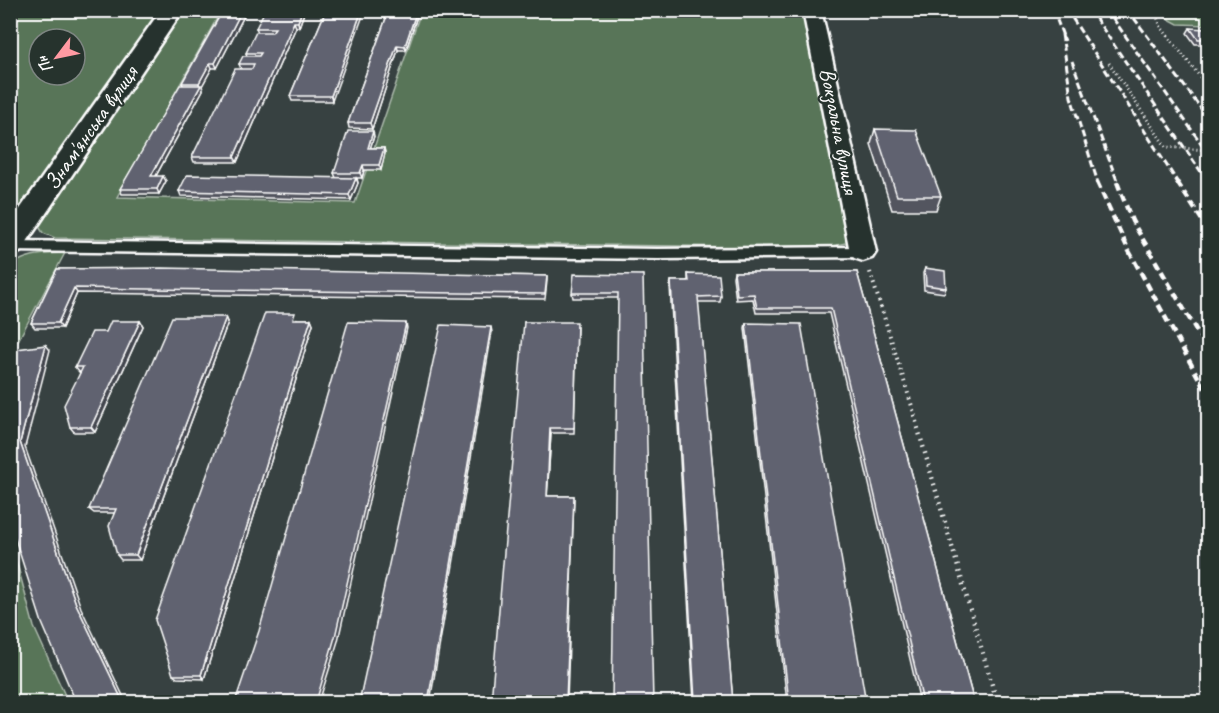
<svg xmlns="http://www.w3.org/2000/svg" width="1219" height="713" font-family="Caveat,sans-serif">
<rect width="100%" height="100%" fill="#374141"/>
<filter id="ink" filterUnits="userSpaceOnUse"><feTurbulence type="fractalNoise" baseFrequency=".0167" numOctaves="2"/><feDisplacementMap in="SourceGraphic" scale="12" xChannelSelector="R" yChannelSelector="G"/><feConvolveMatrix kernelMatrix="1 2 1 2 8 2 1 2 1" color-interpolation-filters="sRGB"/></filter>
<g filter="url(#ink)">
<path fill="#597459" stroke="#acbaac" stroke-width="1.5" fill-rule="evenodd" d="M808,10l42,232 -26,6 -769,-10 -12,-5 -5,-8 142,-214h41l-104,186 238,6 66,-192z
M11,11h152l-152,218zM39,39h36v36h-36z
M1154,11h54v14l-30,-1z
M65,253l-53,99 -1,6v-91c14,-14 35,-13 54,-14z
M11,541l23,86 34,75h-57z"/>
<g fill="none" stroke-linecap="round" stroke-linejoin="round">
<defs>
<path id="service" d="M10,241l648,8 205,-2 7,5 -7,5 -205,2 -648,-8z"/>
<path id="minor" d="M803,10h18l55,242 -4,6 -9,3 -9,-3 -4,-6z"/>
<path id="tertiary" d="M161,10h22l-163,242 -10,3v-32z"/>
</defs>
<use href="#service" stroke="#fff" stroke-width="5"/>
<use href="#minor" stroke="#fff" stroke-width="5"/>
<use href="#tertiary" stroke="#fff" stroke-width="5"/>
<path stroke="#fff" stroke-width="3" stroke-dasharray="1 3" stroke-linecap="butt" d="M1186,10l-23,3 -6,4 4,10 47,60
M1109,63l57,84 42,3"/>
<path stroke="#fff" stroke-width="4" stroke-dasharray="1.5 4.5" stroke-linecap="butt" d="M870,272l45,144"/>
<path stroke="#fff" stroke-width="4.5" stroke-dasharray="1.5 5" stroke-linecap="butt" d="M914,415l83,287"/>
<use href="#service" fill="#26332d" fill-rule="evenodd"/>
<use href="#minor" fill="#26332d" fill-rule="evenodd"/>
<use href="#tertiary" fill="#26332d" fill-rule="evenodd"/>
<path stroke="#fff" stroke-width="3" stroke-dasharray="7 3" stroke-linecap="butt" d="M1053,10l12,31
M1067,10l111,173
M1090,10l118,172
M1107,10l101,143
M1128,10l80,108
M1062,34l9,63 27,86
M1072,61l46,122"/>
<path stroke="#fff" stroke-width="4.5" stroke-dasharray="8 4.5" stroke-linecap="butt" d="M1097,182l32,69 79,144
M1117,182l15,39 76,129
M1177,182l31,47"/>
</g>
<path fill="#53545f" stroke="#fff" stroke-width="1.5" d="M223,10h24l-30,58h-5l-10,18 1,4 -47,86 10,5 -7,13h-37l-2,-5 63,-104 -1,-2z
M305,10l-6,17h-3l-59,135h-43l-2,-5 49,-88 -2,-5 8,-8 -1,-3 12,-21 -2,-4z
M326,10l6,91h-40l-2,-5z
M389,10h30l-13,40h-8l-26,79 -23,-1 -1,-5z
M1190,28l19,4v12h-14l-8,-11z
M875,129l66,67 -5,14h-44l-21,-66z
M374,136l-4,12h14l1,5 -4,17h-17l-2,8h-5l1,5 -7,17 -170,-4 -2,-5 157,-13 -2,-5z
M925,268l21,20 -2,5 -20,-3 -1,-17z
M57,269l490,7v5l-2,18 -468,-6 -15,35h-27l-4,-5z
M734,272h123l117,430h-54l-91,-389h-73l-3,-14 -17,1 -3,-23z
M688,274l33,22 -1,6h-22l35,400h-39l-24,-416 1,-5h17z
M643,275l-25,23h-45l-1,-5z
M226,317l2,5 -88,238h-19l-4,-5 -3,-42h-20l-5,-4z
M297,318v1h14l2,5 -109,355 -27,-1 -4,-3z
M140,321l3,5 -48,106h-21l-4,-5 10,-55h-1l-4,-5 31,-35z
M524,322l53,5 -3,106h-23l-4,63h27l-7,206z
M746,323l120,379h-79l-42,-374z"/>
<path fill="#43454e" stroke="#fff" stroke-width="1.5" d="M242,10h5l-30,58 -2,-5z
M302,10h3l-6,17 -1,-5z
M362,10h3l-33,91 -1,-5z
M417,10h2l-13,40 -1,-4z
M294,22l2,5 -59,135 -3,-5z
M397,45l1,5 -26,79 -2,-6z
M210,63l2,5 -10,18 1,4 -50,91 -2,-5 49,-89 -1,-4z
M373,131l1,5 -5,17 -1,-5z
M384,148l1,5 -4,17 -2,-5z
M363,165l1,5 -2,8 -2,-5z
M163,176l3,5 -7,13 -2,-5z
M356,178l2,5 -7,17 -2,-5z
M74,288l3,5 -15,35 -4,-5z
M226,317l2,5 -88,238 -4,-5z
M311,319l2,5 -109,355 -3,-4z
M140,321l3,5 -48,106 -4,-5z
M406,323l1,5 -69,313 -19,61h-3z
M491,327l1,5 -62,370h-2z
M46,345l4,5 -25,97 56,161 45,94h-3l-47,-98 -56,-162z
M550,428l1,5 -4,67v-4z"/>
<path fill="#60626f" stroke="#fff" stroke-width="1.5" d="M223,10h19l-27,53h-5l-11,20h-17z
M265,10h37l-4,12h-4l-60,135h-42l43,-88h17l2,-5h-15l4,-8h16l2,-3h-15l10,-21h16l3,-4h-19z
M326,10h36l-31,86h-41z
M389,10h28l-12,36 -8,-1 -27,78h-22z
M1190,28l16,1 3,3v7h-11z
M180,85h21l-50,91h12l-6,13h-37z
M875,129l41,1 25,66h-44z
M348,131h25l-5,17h16l-5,17h-16l-3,8h-26z
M187,175l169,3 -7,17 -170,-4z
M162,268l385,8 -2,18 -471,-6 -16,35h-27l26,-54z
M925,268l20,3 1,17 -20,-3z
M734,272h123l117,430h-51l-92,-394h-74l-3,-14 -17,1z
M574,274l69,1 10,427h-41l6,-409h-46z
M688,274l31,1 2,21 -23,1 35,405h-38l-24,-421h18z
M265,313h30l-2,6h18l-110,356h-28l-18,-55z
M172,317h54l-90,238h-19l-8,-29 7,-17h-27z
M111,321h29l-49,106h-21l-6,-22 19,-38h-8l17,-35h14z
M348,322l58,1 -71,314 -19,65h-81l24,-71z
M524,322h53l-3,106h-24l-3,68h27l-8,206h-75z
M746,323l55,1 65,378h-77z
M441,325l50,2 -63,375h-69z
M46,345l-26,97 56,162 47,98h-47l-34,-79 -32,-100v-151l7,-23z"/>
</g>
<g text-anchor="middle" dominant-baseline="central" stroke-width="4.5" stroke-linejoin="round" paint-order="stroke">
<g font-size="22" fill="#fff" stroke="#26332d">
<text transform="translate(91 128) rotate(-55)">Знам'янська вулиця</text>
<text transform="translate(839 131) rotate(79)">Вокзальна вулиця</text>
</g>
</g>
<rect width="1219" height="713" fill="none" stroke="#26332d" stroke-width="36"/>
<rect x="18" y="18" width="1183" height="677" fill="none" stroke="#fff" stroke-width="2" filter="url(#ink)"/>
<g transform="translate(57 57) rotate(238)"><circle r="28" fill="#26332d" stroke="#7d8581" stroke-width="1.5"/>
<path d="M0-4.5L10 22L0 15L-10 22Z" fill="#ff9aa2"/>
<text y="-9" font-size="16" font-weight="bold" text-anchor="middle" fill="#ffffff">Пн</text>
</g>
</svg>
